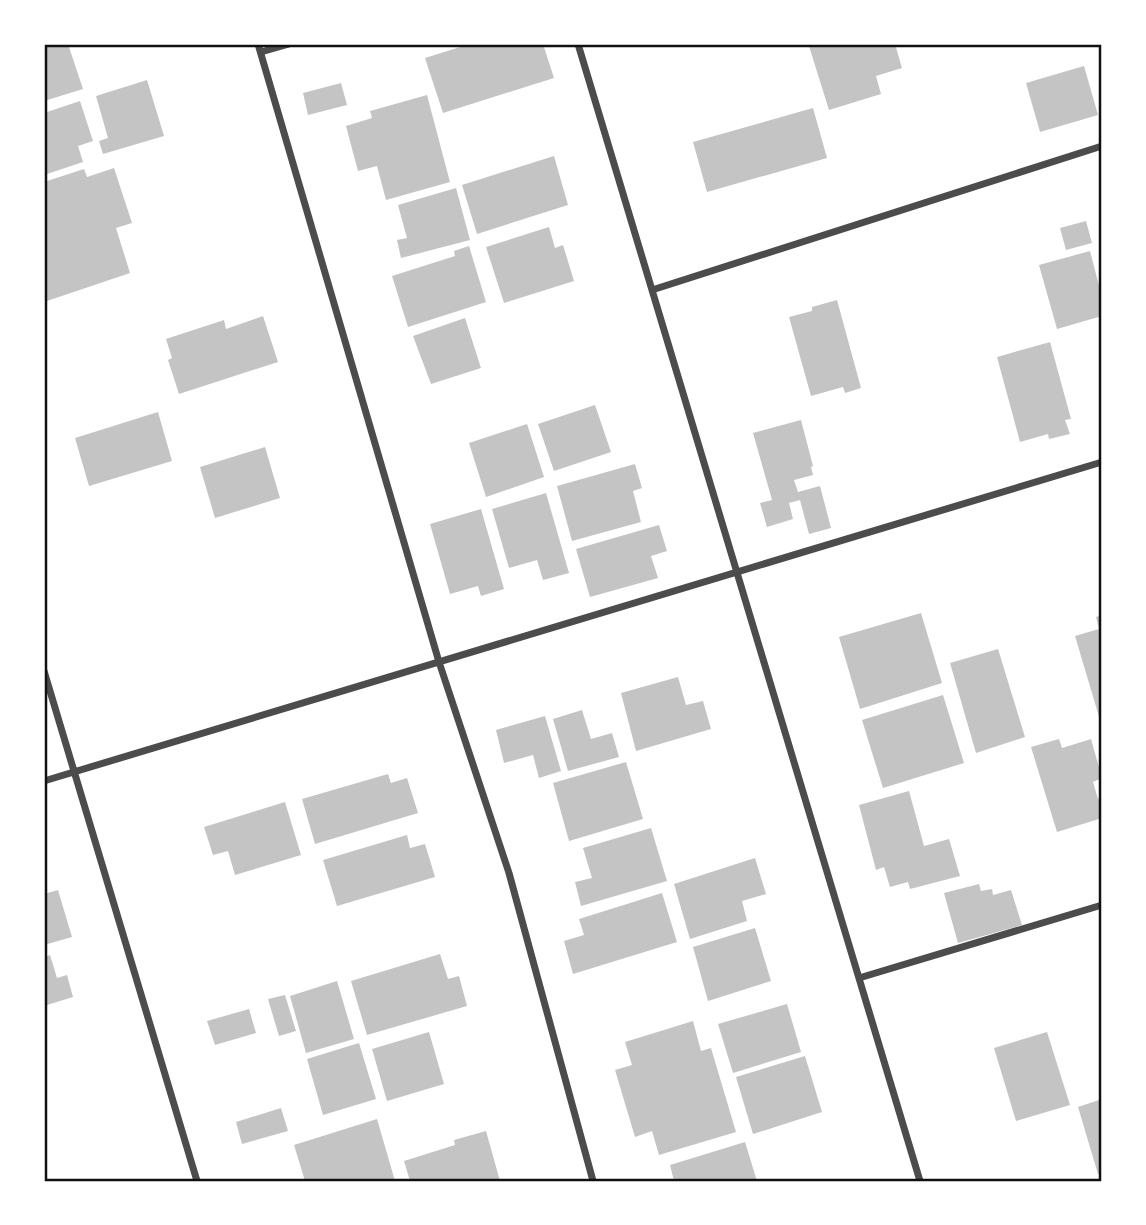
<svg xmlns="http://www.w3.org/2000/svg" width="1146" height="1225" font-family="Quicksand,sans-serif">
<rect width="100%" height="100%" fill="#fff"/>
<path fill="#c4c4c4" d="M44,44h24l15,45 -39,12z
M470,44h73l11,34 -111,35 -18,-55z
M816,44h79l7,24 -26,8 5,18 -52,16 -20,-64z
M1084,66l14,49 -58,17 -14,-49z
M147,80l17,56 -61,18 -4,-13 9,-3 -12,-42z
M341,83l6,22 -39,10 -5,-22z
M427,95l23,87 -64,18 -9,-34 -19,5 -12,-45 26,-8 -2,-7z
M80,101l13,40 -15,5 5,16 -39,13v-62z
M813,108l14,50 -120,34 -14,-50z
M554,156l14,49 -91,29 -15,-49z
M114,168l18,55 -16,5 14,45 -86,29v-120l40,-13 3,8z
M456,188l14,52 -69,18 -4,-18 10,-2 -9,-33z
M1086,221l6,22 -26,7 -6,-22z
M549,227l6,21 8,-3 11,36 -70,22 -18,-56z
M469,246l17,56 -78,25 -16,-51 63,-20 -1,-5z
M1090,251l12,46v19l-45,13 -18,-64z
M837,300l24,88 -16,5 -2,-6 -32,9 -22,-79 23,-6v-4z
M263,316l15,46 -99,32 -11,-34 4,-2 -6,-19 58,-19 2,9z
M465,318l16,50 -50,16 -18,-48z
M1050,342l21,77 -6,1 5,14 -21,5 -1,-5 -28,8 -23,-85z
M595,405l16,47 -57,19 -16,-47z
M158,412l14,49 -83,25 -14,-48z
M801,420l12,46 -2,1 2,8 -19,5 4,12 22,-6 11,42 -22,6 -9,-34 -11,3 4,16 -26,8 -7,-24 12,-3 -19,-67z
M527,424l17,53 -58,20 -17,-54z
M265,447l15,51 -65,20 -15,-51z
M635,464l7,24 -9,3 8,31 -69,19 -15,-55z
M546,493l23,80 -26,7 -6,-20 -28,8 -17,-59z
M481,509l23,80 -23,7 -3,-10 -28,8 -20,-70z
M659,525l8,26 -16,5 7,22 -68,19 -14,-48z
M921,613l21,70 -82,26 -21,-72z
M1102,615v104l-2,1 -25,-84 24,-7 -3,-12z
M998,649l27,88 -49,16 -26,-90z
M678,677l8,28 17,-4 8,28 -75,22 -15,-58z
M943,695l21,68 -81,25 -21,-68z
M582,710l9,29 21,-6 7,24 -51,14 -15,-52z
M545,716l16,55 -22,7 -6,-23 -29,8 -8,-33z
M1059,739l3,9 29,-9 11,39 -9,4 5,17 4,-1v20l-45,14 -26,-85z
M626,762l17,57 -74,22 -16,-58z
M388,774l3,9 16,-5 11,35 -103,31 -13,-45z
M909,791l15,55 25,-7 11,37 -50,13 -2,-7 -18,5 -6,-20 -8,3 -17,-65z
M285,802l16,53 -66,20 -7,-24 -15,4 -9,-28z
M651,828l16,53 -86,25 -6,-24 17,-4 -9,-30z
M407,835l3,13 15,-4 10,33 -98,29 -14,-46z
M755,858l11,36 -24,7 5,20 -57,18 -16,-55z
M979,884l2,7 11,-2 1,6 18,-5 11,35 -64,18 -14,-50z
M58,890l14,47 -28,8v-51z
M662,893l15,49 -104,32 -9,-33 20,-6 -5,-16z
M755,928l16,53 -63,20 -15,-54z
M440,954l8,25 11,-3 8,30 -100,29 -16,-54z
M50,955l7,23 10,-3 6,22 -29,9v-49z
M337,981l17,58 -48,14 -16,-57z
M285,995l11,36 -17,5 -11,-37z
M787,1004l14,48 -68,21 -15,-49z
M249,1009l7,24 -41,12 -8,-24z
M693,1021l8,30 10,-3 25,84 -77,23 -7,-24 -17,6 -20,-67 17,-5 -7,-23z
M429,1032l15,52 -57,17 -15,-52z
M1047,1032l23,73 -54,16 -22,-73z
M359,1043l17,56 -53,16 -16,-56z
M805,1056l17,56 -69,22 -17,-57z
M1102,1099v73l-4,2 -20,-67z
M281,1108l7,23 -46,13 -6,-22z
M377,1119l18,62h-90l-11,-36z
M486,1131l14,50h-90l-6,-20 51,-16 -1,-5z
M745,1142l12,39h-83l-4,-16z"/>
<g fill="none" stroke-linecap="round" stroke-linejoin="round">
<path stroke="#4c4c4c" stroke-width="7" d="M258,44l181,618 70,211 84,308
M578,44l342,1137
M261,52l28,-8
M652,290l450,-144
M44,671l153,510
M44,781l1058,-319
M859,978l243,-73"/>
</g>
<rect width="1146" height="1225" fill="none" stroke="#ffffff" stroke-width="91"/>
<rect x="46" y="46" width="1054" height="1134" fill="none" stroke="#111" stroke-width="2.5"/>
</svg>
